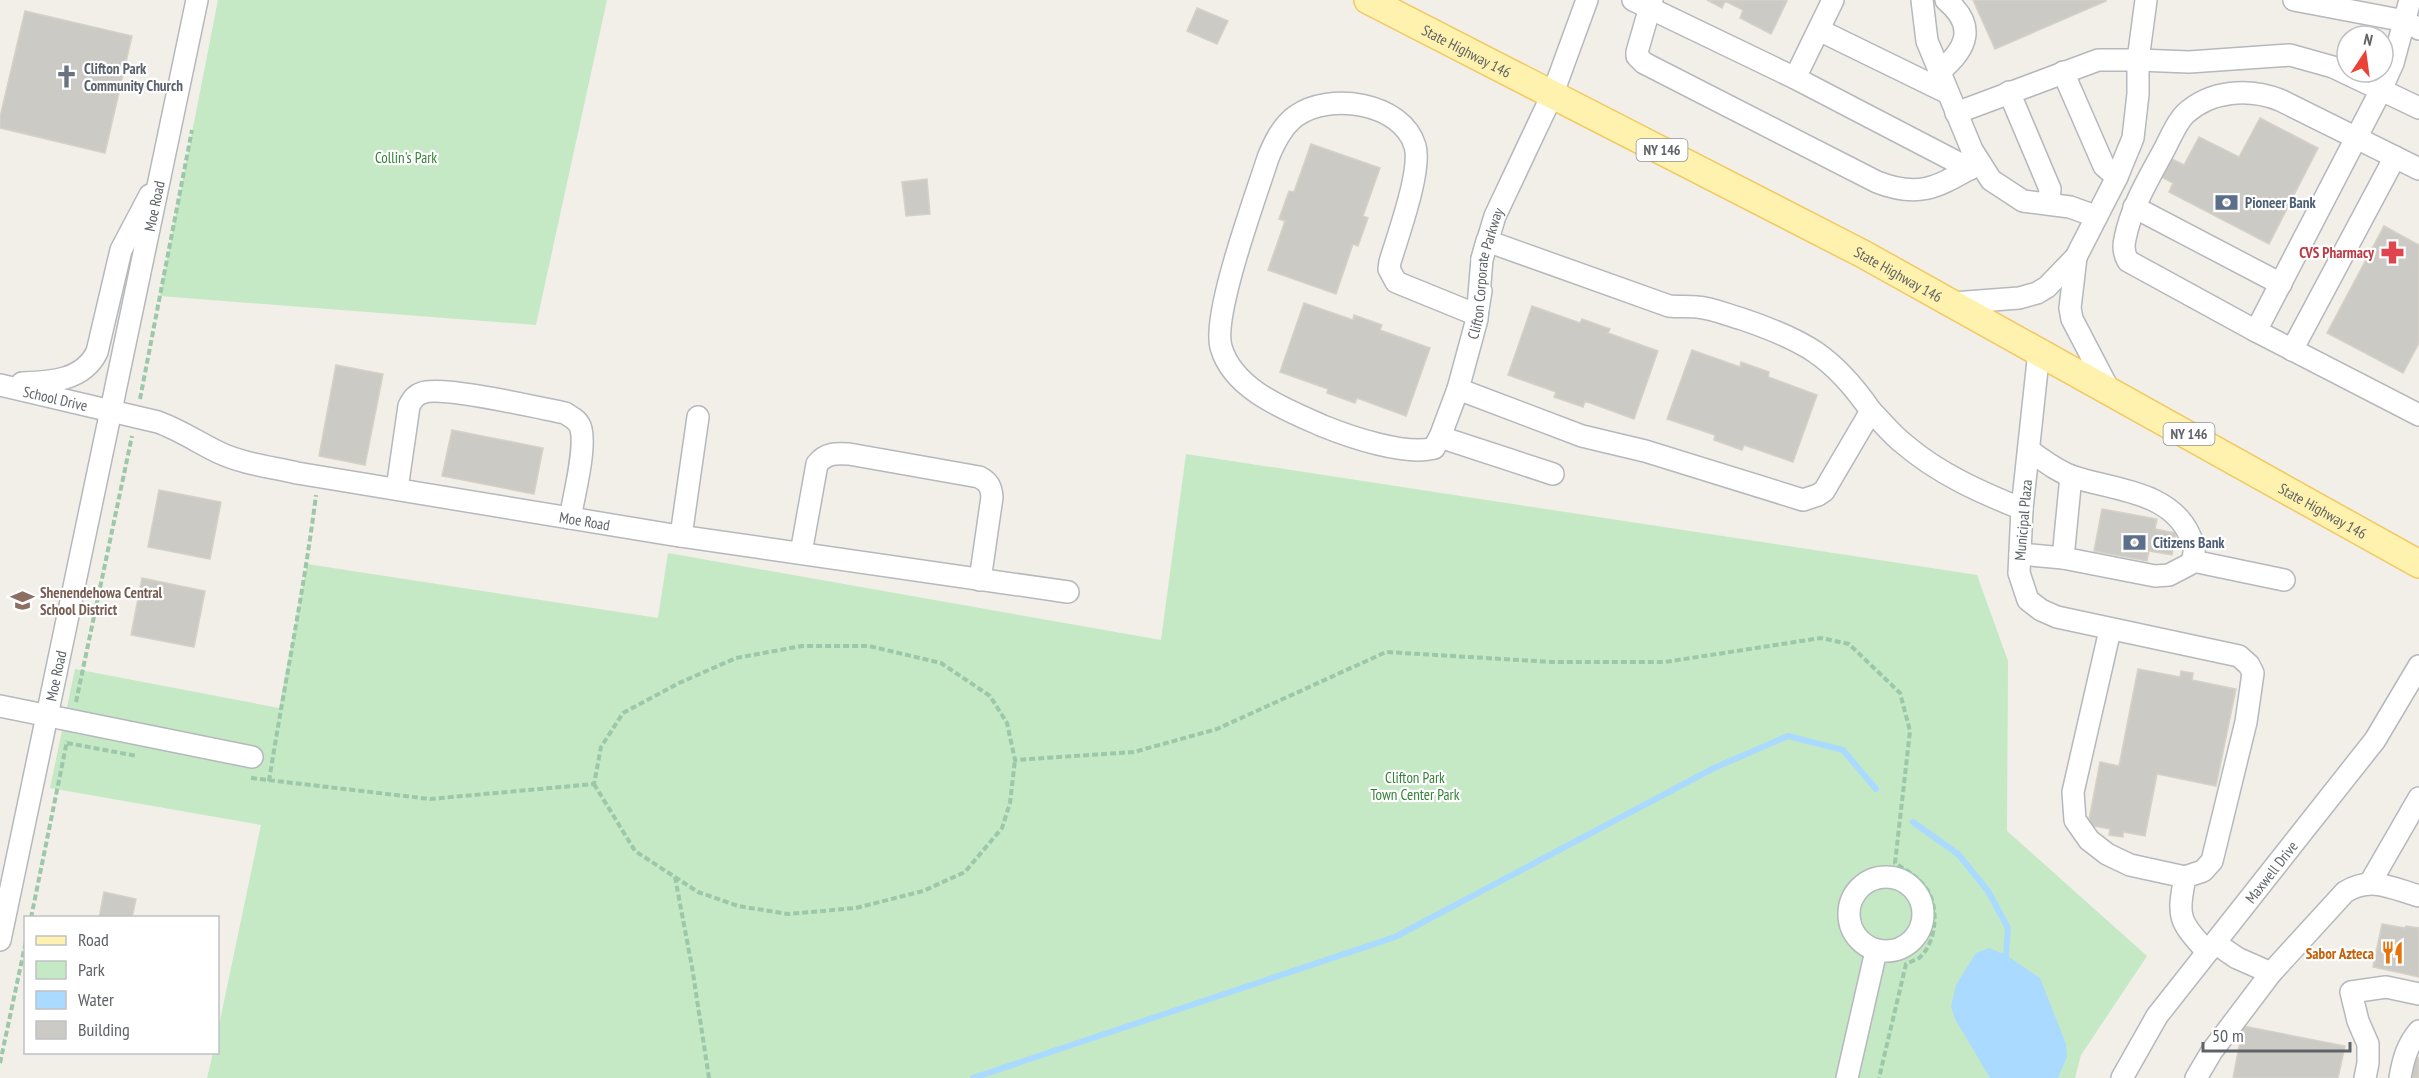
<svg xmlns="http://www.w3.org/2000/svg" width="2419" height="1078" font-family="'PT Sans Narrow',sans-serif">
<rect width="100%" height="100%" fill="#f1efe8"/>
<path fill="#c5e8c5" d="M218,0h389l-71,325 -376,-29z
M1186,454l791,121 31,86 -1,170 140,125 -66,99 -6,23h-1868l6,-25 5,-1v-22l43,-205 -211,-37 25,-119 204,39 28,-144 351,54 10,-65 493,87z"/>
<path fill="#aadaff" d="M1989,948l17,7 34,23 26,66 1,13 -9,21h-68l-35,-59 -4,-13 5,-21 20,-32z"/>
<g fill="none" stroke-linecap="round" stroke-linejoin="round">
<path stroke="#aadaff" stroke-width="6" d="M1913,822l45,32 30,37 20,37 -2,27
M973,1078l422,-141 319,-169 74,-32 55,14 33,39"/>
</g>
<path fill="#cccac5" stroke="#d6d1c6" stroke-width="1.5" d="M1707,0h79l1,1 -16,33 -31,-16 3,-8 -18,-9 -3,7z
M1973,0h133v1l-111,48z
M1197,8l31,13 -11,23 -30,-13z
M25,11l107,25 -27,117 -105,-25v-11z
M2260,118l58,30 -49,96 -100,-52 4,-9 -21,-11 10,-18 22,11 15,-28 40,20z
M1311,144l69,24 -17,48 5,2 -10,28 -5,-2 -17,50 -68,-24 17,-49 -6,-2 10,-28 5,1z
M927,179l3,35 -24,2 -4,-34z
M2384,226l35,19v98l-16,30 -76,-40z
M1304,303l49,17 1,-5 28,10 -2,5 50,18 -24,68 -49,-18 -2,5 -28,-10 1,-4 -48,-17z
M1532,306l48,17 2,-4 28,10 -2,4 50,18 -24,68 -49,-18 -2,6 -29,-10 2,-5 -48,-17z
M1692,350l48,17 1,-5 28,10 -1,5 49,18 -24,67 -49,-17 -2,5 -28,-10 1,-5 -48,-16z
M336,365l47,9 -18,91 -46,-9z
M452,430l91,18 -9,46 -92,-18z
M159,490l62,12 -11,57 -62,-12z
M2102,509l55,10 -2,10 21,4 -4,22 -23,-4 -2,10 -53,-10z
M142,578l63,13 -11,56 -63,-12z
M2138,669l42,8 1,-6 12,2 -1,7 44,9 -20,97 -59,-12 -12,62 -22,-4v5l-14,-2 1,-6 -22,-4 12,-63 19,4z
M104,892l32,7 -4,19h-33z
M2382,924l23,4 1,-2 13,2v49l-46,-10z
M2243,1026l102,20 -7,32h-105z
M2414,1057l5,1v20h-9z"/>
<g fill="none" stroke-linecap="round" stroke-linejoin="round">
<defs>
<g id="minor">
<path d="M1633,0l162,78 38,-78"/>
<path d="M1652,0l-15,52v4l7,7 233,119c46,18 64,2 103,-19"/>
<path d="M1922,0l5,41 45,109 19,30 32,21 47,6 25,9"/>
<path d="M2294,0l111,21 14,8"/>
<path d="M1819,30l129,63"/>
<path d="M1939,72c28,-23 38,-46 7,-72"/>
<path d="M2063,72l41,94 13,11"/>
<path d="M1795,78l175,91"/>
<path d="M2009,92l41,97 -1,14"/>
<path d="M1956,113l142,-53h40l8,-60"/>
<path d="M2419,169l-139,-69c-31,-12 -69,-10 -95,14 -9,9 -15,25 -21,36 -15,28 -33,57 -39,89 -2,8 -1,15 3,22l128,70 163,84"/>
<path d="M2134,207l147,77"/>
<path d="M2076,257l-6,51 2,11 37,71"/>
<path d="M1481,291l-4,24 -81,-33 -7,-13 1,-7c8,-27 32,-92 25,-116 -13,-44 -86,-54 -119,-30 -14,10 -22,27 -28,42 -12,38 -56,156 -47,189 12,43 66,63 102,79 27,11 83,30 111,22l6,-11 113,37"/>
<path d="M1953,303l66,-5 18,-5 10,-6 29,-30 41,-80 16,-39 5,-44v-34l51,2 101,-7 43,12 86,41"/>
<path d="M2256,331l125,-241 12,-27 17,-63"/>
<path d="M2292,350l103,-193"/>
<path d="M2039,351l-17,158 -3,64 9,27 13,10 16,7 182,39 10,9 4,8 -7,49 -34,139 -9,10 -18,6c-8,42 -6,43 22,75"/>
<path d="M22,383c28,-1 61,-2 75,-31l24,-102 29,-55"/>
<path id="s1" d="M0,385l158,37c22,8 41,21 62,31 24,11 51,14 77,20l376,62 395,57"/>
<path d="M1458,389l124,47 63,15 158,49 15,-5 6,-4 47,-80c-38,-55 -67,-71 -129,-92 -15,-4 -30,-11 -45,-12 -9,-1 -19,0 -28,-1l-182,-65 -5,18"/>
<path d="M1871,411c11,11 21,24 33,33 35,30 76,48 118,65"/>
<path id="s2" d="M1434,448l6,-11 18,-48 19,-70 5,-60 13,-43 58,-123 34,-93"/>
<path d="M397,489l12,-83c3,-6 6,-11 13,-13 19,-8 117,15 143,20 6,4 14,7 16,16 5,20 -7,67 -11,89"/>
<path d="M681,536l17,-119"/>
<path d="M801,553l16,-89c9,-11 19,-11 32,-10l130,23c10,5 12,10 13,20l-12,83"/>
<path d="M2020,554l43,4 92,18 14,-1 21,-11c7,-10 4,-20 -1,-30 -20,-43 -76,-44 -115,-57 -16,-5 -31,-17 -44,-26"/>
<path d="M2063,558l8,-82"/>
<path d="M2193,561l91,19"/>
<path d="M2110,630l-37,162 2,28 14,20 18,14 23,11 55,12"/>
<path d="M0,706l252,51"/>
<circle cx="1886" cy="914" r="37"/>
<path d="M2370,883l49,-85"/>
<path id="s3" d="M0,940l197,-940"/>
<path d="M2271,973l74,-81c27,-16 46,-4 74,4"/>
<path d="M1847,1078l29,-127"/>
<path id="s4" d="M2122,1078l35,-62 218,-276 44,-74"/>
<path d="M2196,1078l16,-27 59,-78 -34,-15 -22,-15"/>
<path d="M2365,1078l3,-15v-19l-10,-23 -7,-29 35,-5 33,7"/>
<path d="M2400,1078c3,-18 7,-33 19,-47"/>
</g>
<g id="major">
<path id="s5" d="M1368,0l495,254 556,310"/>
</g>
</defs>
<use href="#minor" stroke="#b5b8bc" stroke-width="24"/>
<use href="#major" stroke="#f2c960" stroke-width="30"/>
<path stroke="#9cc7a9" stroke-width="4" stroke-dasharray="6 3" stroke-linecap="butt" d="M140,399l52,-269
M76,702l56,-266
M67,743l70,13
M251,778l179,21 164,-15 7,-37 22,-34 56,-30 57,-25 66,-12h67l72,17 49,33 17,27 8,37 119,-8 83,-23 169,-77 166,10h113l156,-24 28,6 51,49 10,38 -15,132c11,7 22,13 30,24 15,17 12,56 -6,71 -4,2 -9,4 -13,6l-27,114
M269,781c15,-95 35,-190 47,-286
M594,784l41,67 63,41 40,14 50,8 68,-6 67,-17 42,-19 37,-44 8,-25 5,-43
M675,877l17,90 17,111
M31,918l36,-177
M0,1063l26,-122"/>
<use href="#minor" stroke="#fff" stroke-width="21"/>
<use href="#major" stroke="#fff2af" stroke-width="27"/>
</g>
<defs>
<symbol id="church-bare" viewBox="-9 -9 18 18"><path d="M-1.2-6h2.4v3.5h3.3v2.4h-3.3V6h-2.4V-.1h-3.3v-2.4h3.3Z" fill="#6b7280" stroke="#fff" stroke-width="2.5" paint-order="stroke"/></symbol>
<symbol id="bank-bare" viewBox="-9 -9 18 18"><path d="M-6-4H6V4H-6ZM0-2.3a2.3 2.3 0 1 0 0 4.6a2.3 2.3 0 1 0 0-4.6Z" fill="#5c6f8a" stroke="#fff" stroke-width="2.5" paint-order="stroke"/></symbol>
<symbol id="pharmacy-bare" viewBox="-9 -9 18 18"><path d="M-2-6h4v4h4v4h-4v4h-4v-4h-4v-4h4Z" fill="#e0444e" stroke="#fff" stroke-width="2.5" paint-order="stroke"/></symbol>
<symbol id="school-bare" viewBox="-9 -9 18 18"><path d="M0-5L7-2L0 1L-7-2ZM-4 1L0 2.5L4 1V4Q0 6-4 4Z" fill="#8d6e63" stroke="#fff" stroke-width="2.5" paint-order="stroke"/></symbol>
<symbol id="restaurant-bare" viewBox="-9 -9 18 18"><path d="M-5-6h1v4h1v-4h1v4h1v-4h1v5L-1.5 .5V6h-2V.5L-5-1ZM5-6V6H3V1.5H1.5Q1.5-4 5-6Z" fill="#e8710a" stroke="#fff" stroke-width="2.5" paint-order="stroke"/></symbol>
</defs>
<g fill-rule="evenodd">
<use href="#church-bare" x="50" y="60" width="33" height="33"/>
<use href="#bank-bare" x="2210" y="186" width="33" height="33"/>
<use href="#pharmacy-bare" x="2376" y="236" width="33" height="33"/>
<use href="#bank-bare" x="2118" y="526" width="33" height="33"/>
<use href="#school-bare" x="6" y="584" width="33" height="33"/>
<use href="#restaurant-bare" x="2376" y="936" width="33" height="33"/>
</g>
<g text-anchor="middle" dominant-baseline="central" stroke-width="4.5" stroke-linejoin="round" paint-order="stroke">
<g fill="#fff" stroke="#8f9295" stroke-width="1.5">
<rect x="1636.5" y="139" width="51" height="22" rx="4.5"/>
<rect x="2163.5" y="423" width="51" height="22" rx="4.5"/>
</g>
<g font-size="14" font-weight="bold" fill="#5f6368">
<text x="1662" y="150">NY 146</text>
<text x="2189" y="434">NY 146</text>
</g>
<g font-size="15" fill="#5f6368" stroke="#fff">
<text stroke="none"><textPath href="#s5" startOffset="111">State Highway 146</textPath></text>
<text stroke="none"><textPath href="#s3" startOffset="750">Moe Road</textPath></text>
<text stroke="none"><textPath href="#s2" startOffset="183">Clifton Corporate Parkway</textPath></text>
<text stroke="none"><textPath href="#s5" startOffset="597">State Highway 146</textPath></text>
<text stroke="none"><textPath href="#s1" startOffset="57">School Drive</textPath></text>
<text stroke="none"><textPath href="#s5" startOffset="1083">State Highway 146</textPath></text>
<text stroke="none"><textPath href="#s1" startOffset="603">Moe Road</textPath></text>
<text transform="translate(2023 520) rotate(-85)">Municipal Plaza</text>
<text stroke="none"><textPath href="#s3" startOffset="270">Moe Road</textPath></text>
<text stroke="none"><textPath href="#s4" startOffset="255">Maxwell Drive</textPath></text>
</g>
<g font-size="15" font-weight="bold" fill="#5b616d" stroke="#fff" text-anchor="start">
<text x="84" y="68">Clifton Park<tspan x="84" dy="17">Community Church</tspan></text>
</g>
<g font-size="15" fill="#348238" stroke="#fff">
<text x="406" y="157">Collin's Park</text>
<text x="1415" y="777">Clifton Park<tspan x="1415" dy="17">Town Center Park</tspan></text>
</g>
<g font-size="15" font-weight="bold" fill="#4e5e75" stroke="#fff" text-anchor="start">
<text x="2245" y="202">Pioneer Bank</text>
<text x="2153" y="542">Citizens Bank</text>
</g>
<g font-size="15" font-weight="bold" fill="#be3a42" stroke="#fff" text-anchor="end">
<text x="2374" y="252">CVS Pharmacy</text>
</g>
<g font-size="15" font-weight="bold" fill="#785e54" stroke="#fff" text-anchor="start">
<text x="40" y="592">Shenendehowa Central<tspan x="40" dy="17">School District</tspan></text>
</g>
<g font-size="15" font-weight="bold" fill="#c56008" stroke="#fff" text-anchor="end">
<text x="2374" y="953">Sabor Azteca</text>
</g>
</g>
<rect x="24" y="916" width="195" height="138" fill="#ffffff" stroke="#bfc1c3" stroke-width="1.5"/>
<rect x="36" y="936" width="30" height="9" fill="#fff2af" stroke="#bfc1c3" stroke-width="1.5"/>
<text x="78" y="946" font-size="18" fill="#5f6368">Road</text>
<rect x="36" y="961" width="30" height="18" fill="#c5e8c5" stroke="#bfc1c3" stroke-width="1.5"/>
<text x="78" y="976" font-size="18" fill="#5f6368">Park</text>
<rect x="36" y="991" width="30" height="18" fill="#aadaff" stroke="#bfc1c3" stroke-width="1.5"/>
<text x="78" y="1006" font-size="18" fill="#5f6368">Water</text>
<rect x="36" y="1021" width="30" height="18" fill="#cccac5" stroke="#bfc1c3" stroke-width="1.5"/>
<text x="78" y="1036" font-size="18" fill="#5f6368">Building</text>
<g transform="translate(2365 54) rotate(13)"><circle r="28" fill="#ffffff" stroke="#bfc1c3" stroke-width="1.5"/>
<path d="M0-4.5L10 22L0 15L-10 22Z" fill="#ea4335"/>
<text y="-9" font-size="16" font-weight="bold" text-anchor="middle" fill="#5f6368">N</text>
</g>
<path d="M2203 1042v9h147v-9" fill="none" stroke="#5f6368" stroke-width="3"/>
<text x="2212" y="1042" font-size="18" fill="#5f6368" stroke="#ffffff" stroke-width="4.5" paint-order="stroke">50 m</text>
</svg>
